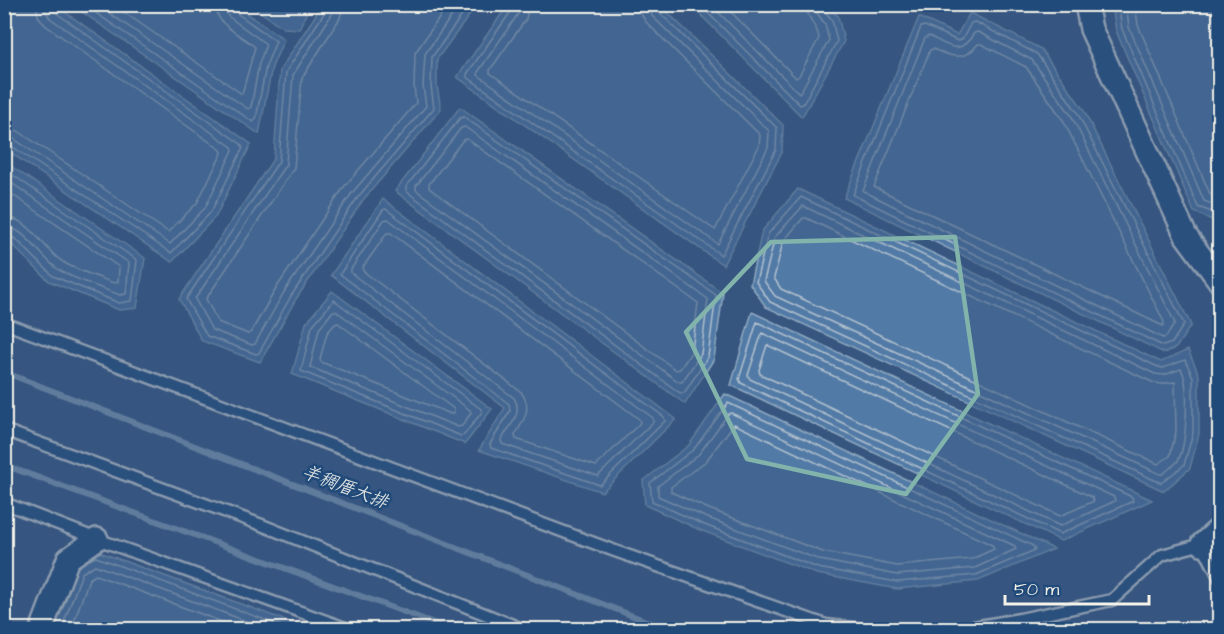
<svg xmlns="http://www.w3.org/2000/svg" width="1224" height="634" font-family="'Architects Daughter','LXGW WenKai TC',sans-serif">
<rect width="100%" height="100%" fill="#365680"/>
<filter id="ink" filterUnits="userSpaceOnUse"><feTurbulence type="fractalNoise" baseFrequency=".0167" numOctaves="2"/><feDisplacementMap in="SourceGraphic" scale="12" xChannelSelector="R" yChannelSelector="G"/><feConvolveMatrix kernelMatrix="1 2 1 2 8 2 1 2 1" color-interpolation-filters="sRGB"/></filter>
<g filter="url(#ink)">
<path fill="#517aa6" stroke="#92aac0" stroke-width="1.5" d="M4,5h51l196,139 -35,72 -44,46 -167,-113z
M72,5h162l50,34 -12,28 -13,67z
M250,5h60l-11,24 -15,-1z
M322,5h155l-40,54v27l4,23 -78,91 -67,99 -36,63 -58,-21 -23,-42 95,-141 6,-88z
M508,5h152l123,120 -1,27 -59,113 -266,-188z
M691,5h135l12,11 6,25 -42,76z
M1112,5h107v216h-5l-20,-9 -78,-181z
M970,13l71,36 42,60 108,216 -15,23 -12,5 -320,-155 75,-181 38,18z
M460,107l263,186 -9,66 -29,45 -290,-213z
M5,162l140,96 -8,50 -18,2 -70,-29 -44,-43z
M798,189l363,173 27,-12 11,25v59l-9,34 -26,23 -398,-184 -16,-23 12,-53z
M383,199l293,220 -74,73 -123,-42 26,-42 -174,-133z
M332,291l160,118 -27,35 -173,-70 14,-51z
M752,312l400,188 -91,41 -330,-156z
M725,394l329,155 -76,32 -81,8 -80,-15 -117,-44 -55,-25 -2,-24 46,-36z
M94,550l215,79 -262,1 24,-67z"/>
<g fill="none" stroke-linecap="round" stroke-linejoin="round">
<path stroke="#b3c1ce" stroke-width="1.5" d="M83,4l170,118 3,-3 10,-53 10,-25 -41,-29 -3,-8
M96,4l152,105 3,-2 8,-43 7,-20 -37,-27 -4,-6 -1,-7
M112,4l130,90 13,-47c-14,-13 -39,-20 -40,-43
M327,4l-1,6 -40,62 -7,89 -93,138 21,37 49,18 3,-1 32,-57 67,-99 76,-89 -3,-22 1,-29 38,-53
M334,4l-2,10 -39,61 -7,89 -91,135 17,31 40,15 3,-1 29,-52 68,-99 74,-87 -3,-20 2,-32 35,-50
M343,4l-3,14 -38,60 -8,90 -88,131 12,23 30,12 3,-2 26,-45 67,-100 72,-84 -2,-16 1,-34 34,-49
M513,4l-1,6 -45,64v3l254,178 55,-105 1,-22 -119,-117 -2,-7
M520,4l-2,10 -40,58v3l240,169 50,-96 1,-17 -117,-115 -4,-12
M529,4l-3,15 -36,51v3l225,157 44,-84 1,-11 -114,-113 -5,-8 -2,-10
M699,4l101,101 3,-1 34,-63 -5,-21 -8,-10 -2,-6
M710,4l89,89 2,-2 28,-51 -4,-16 -8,-11 -2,-9
M723,4l73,74 3,-2 20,-38c-2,-13 -13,-20 -13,-34
M1118,4l4,25 76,178 22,8
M1126,4l3,23 75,174 16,6
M1135,4l3,21 72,169 10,4
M975,22l62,32 40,58 107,212 -12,19 -9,3 -310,-151 68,-168 4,-1 33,15 5,-3 8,-15z
M978,32l54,28 39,55 104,208 -9,14 -3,1 -300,-147 62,-153 4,-2c20,10 31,21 45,-3z
M978,44h3l45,23 37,53 101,202 -1,4 -289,-139 56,-137 3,-1c18,8 32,13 45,-5z
M464,117l252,178 -8,62 -24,36h-4l-274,-202v-4l54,-69z
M465,127l243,172 -7,55 -19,28h-3l-263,-192v-4l45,-58z
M4,128l14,3 150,101 29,-29 25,-50 -1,-3 -176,-125 -7,-9 -2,-12
M4,137l10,2 156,105 35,-36 28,-58 -1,-3 -182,-129 -4,-6 -1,-8
M467,139l231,164 -6,48 -12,18 -4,1 -247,-182v-4l34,-44z
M4,144l6,1 161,108 40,-41 32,-64 -2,-4 -186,-132 -3,-8
M4,169l133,91 -5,41 -13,2 -66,-27 -37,-37 -12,-5
M4,178l125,85 -3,31 -6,1c-15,-6 -54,-18 -65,-28 -14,-11 -32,-40 -51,-41
M4,189l115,78 -1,15 -4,1c-16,-6 -36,-12 -51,-21 -21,-13 -32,-44 -59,-45
M801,197l357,170 5,1 22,-8 8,17v56l-9,32 -23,18 -391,-181 -14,-20 12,-48z
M803,206l352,168 9,1 17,-6c9,15 6,79 -4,93 -4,4 -10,8 -14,12h-3l-385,-178 -11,-15 11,-44z
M386,209l278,208 1,4 -65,64 -109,-37 -1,-4 20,-33 -1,-7 -169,-130 43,-64z
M806,218l346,164 9,2 14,-2 1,49 -6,25 -12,8 -377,-175 -7,-11 9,-36 20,-24z
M388,219l265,199v4l-55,54 -96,-32 -1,-4c8,-13 23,-27 13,-42l-163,-125v-4l33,-49z
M391,233l248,186 1,4 -44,43 -80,-27 -1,-4c9,-15 18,-27 6,-43l-158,-121v-4l24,-34z
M334,300l147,109 1,3 -18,23 -3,1 -160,-65 11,-45z
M336,311l134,99 1,3 -9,13 -4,1 -148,-60 9,-38 14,-18z
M757,322l375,175 1,4 -73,33 -319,-151 -2,-4z
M338,323l116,86v4l-3,1 -130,-52 -1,-3 7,-26 8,-9z
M762,333l352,164 1,4 -55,25 -310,-147 -2,-4z
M767,345l325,152 2,4 -34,15 -300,-142 -1,-4z
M728,403l305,143 2,4 -59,25 -79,7 -79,-14 -116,-44 -50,-23 -2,-18 44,-34z
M731,413l284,133 1,3 -41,19 -78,7 -77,-15 -115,-43 -47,-21v-10l41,-32 29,-40z
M734,424l258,121 2,4 -22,10 -75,7 -74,-14 -114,-43 -38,-17v-5l35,-26z
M85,562l11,-5 196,73
M61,630l21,-57 13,-8 175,65
M71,630l18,-51 7,-4 148,55"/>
<path stroke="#92aac0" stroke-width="6" d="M4,372l655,254 16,4
M4,465l449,165
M1219,630l1,-1"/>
<defs>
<path id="service" d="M4,323l611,228 211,74 45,5
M4,430l255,94 266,106
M4,503l93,36 254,91
M956,630l64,-11 92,-19 50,-45 40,-11 18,35"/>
<path id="minor" d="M1086,4l5,25 95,207 34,46
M1202,544l18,-16
M41,630l27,-71 29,-20"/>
</defs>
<use href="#service" stroke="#f4f1e8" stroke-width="15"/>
<use href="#minor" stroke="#f4f1e8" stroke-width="26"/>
<use href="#service" stroke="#1f4a7a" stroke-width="10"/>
<use href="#minor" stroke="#1f4a7a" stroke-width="21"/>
</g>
</g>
<path d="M0 0H1224V634H0ZM955,237l23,157 -72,100 -159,-35 -61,-127 85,-90z" fill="#365680" fill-opacity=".55" fill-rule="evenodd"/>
<path fill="none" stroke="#82b4ab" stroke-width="4.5" stroke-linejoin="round" d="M955,237l23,157 -72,100 -159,-35 -61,-127 85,-90z"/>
<g text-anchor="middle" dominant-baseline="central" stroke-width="5" stroke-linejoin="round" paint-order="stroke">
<g font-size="18" font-style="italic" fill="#dcdfde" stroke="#1f4a7a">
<text transform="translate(345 487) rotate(21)">羊稠厝大排</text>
</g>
</g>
<rect width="1224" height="634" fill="none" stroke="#1f4a7a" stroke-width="24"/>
<rect x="12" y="12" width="1200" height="610" fill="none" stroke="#f4f1e8" stroke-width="2" filter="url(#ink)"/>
<path d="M1005 595v9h144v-9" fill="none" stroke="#f4f1e8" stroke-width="3"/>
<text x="1014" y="595" font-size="18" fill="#f4f1e8" stroke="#1f4a7a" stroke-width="4.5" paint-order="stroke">50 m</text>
</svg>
